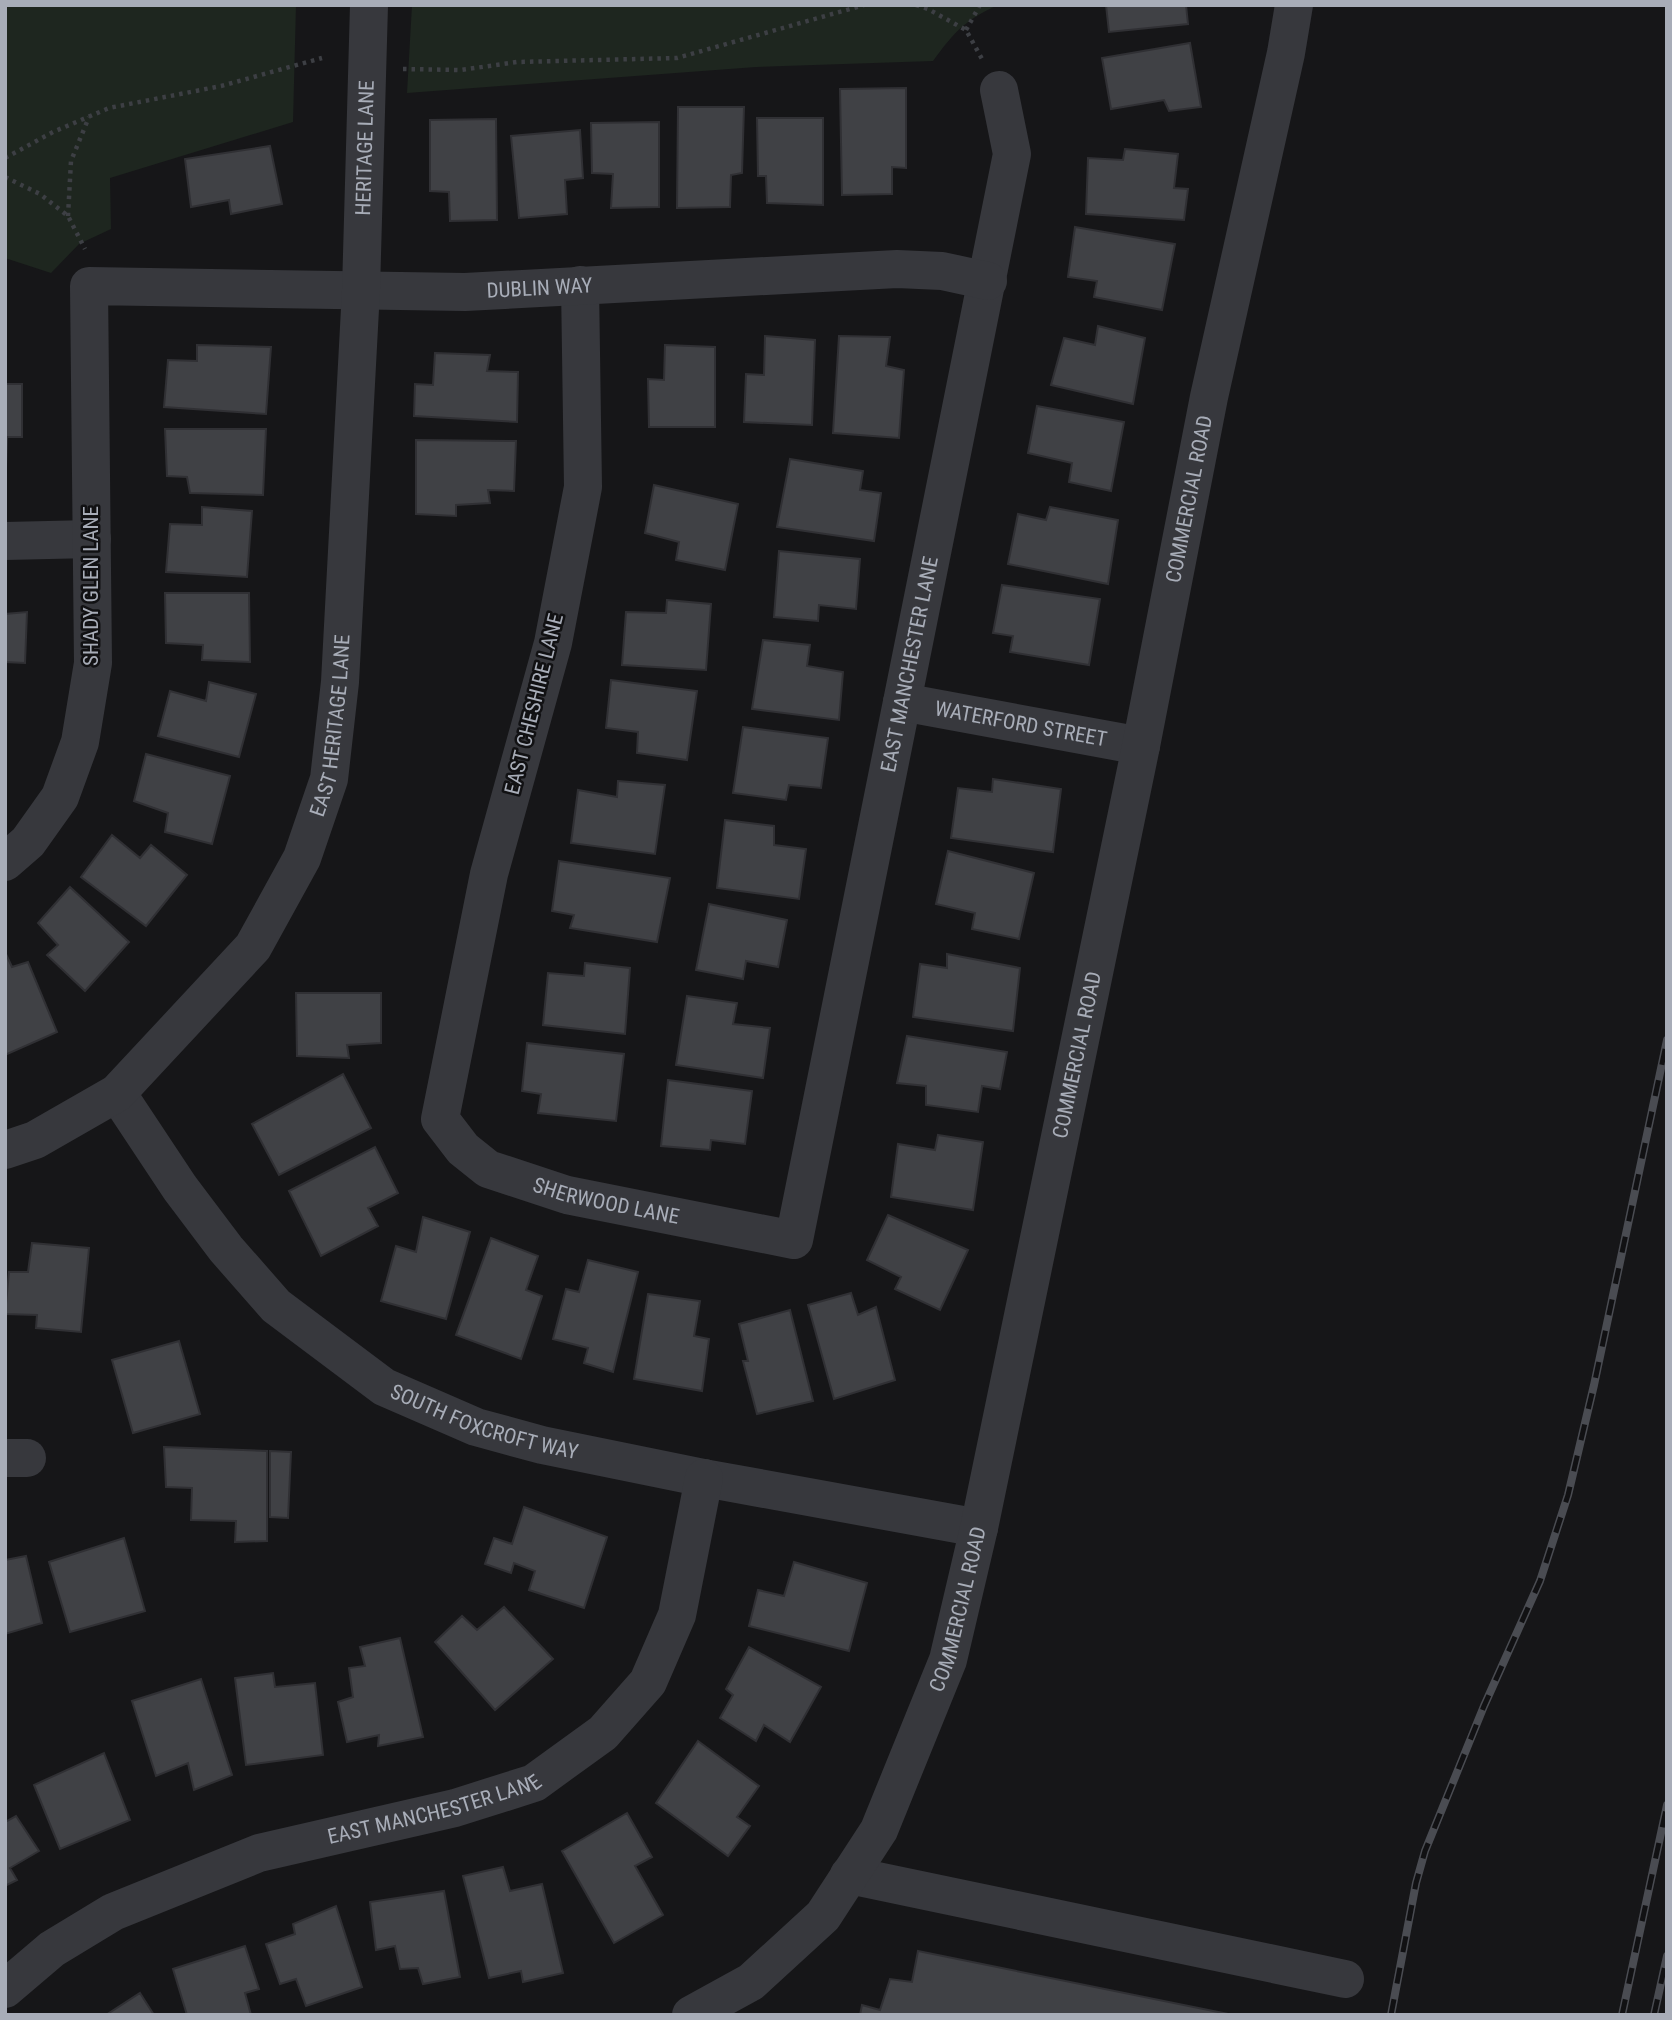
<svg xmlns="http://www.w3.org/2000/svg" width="1672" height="2020" font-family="'Roboto Condensed',sans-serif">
<rect width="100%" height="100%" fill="#161618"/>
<path fill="#1e261f" d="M5,5h291l-3,117 -183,56 1,51 -32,15 -28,29 -46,-15z
M412,5h586c-33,15 -44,27 -65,56l-177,6 -349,26z"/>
<path fill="#404145" stroke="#303034" stroke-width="2" d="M1106,5h80l2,19 -79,8z
M1190,43l11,64 -32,4 -5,-11 -53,9 -9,-51z
M906,88v80l-14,-1v27l-50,1 -2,-106z
M678,107h66l-2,66 -11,2 -1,32 -53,1z
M757,118h66v87l-56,-2 -1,-27h-8z
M496,119l1,101 -47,1 -1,-29 -19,-1v-71z
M659,122v85l-48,1 2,-34 -21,-1 -1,-50z
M580,130l3,48 -18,2 2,34 -48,4 -8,-82z
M270,146l12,58 -51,10 -2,-14 -38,7 -6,-48z
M1125,149l53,5 -4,34 14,1 -4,31 -98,-6 2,-56 35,2z
M1075,227l100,17 -13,66 -68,-13 3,-16 -29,-4z
M1098,326l47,12 -12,66 -82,-19 13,-47 31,7z
M765,336l50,4 -3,85 -68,-3 2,-48 18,1z
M839,336l51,1 -4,29 18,4 -5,68 -66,-5z
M197,345l74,2 -5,67 -102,-7 4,-47 29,1z
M665,345l50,2v80h-66l-1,-48 16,1z
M435,353l55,2 -3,16 31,1 -1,50 -103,-6 1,-32 18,1z
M5,384h17v53h-15l-1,31z
M1037,406l87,16 -13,69 -42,-9 3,-19 -44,-10z
M165,429h101l-3,66 -73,-2 -3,-16 -20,-1z
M416,440l100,1 -2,50 -26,-1 2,13 -34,2v11l-40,-2z
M790,459l73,12 -3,19 21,3 -7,48 -97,-14z
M654,485l84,19 -13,66 -49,-10 3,-18 -34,-9z
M202,507l50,4 -5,66 -81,-5 4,-48 32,1z
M1050,507l68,13 -10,64 -100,-20 10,-50 28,6z
M779,551l81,8 -4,50 -37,-4 -1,16 -44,-4z
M1002,585l98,14 -11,66 -79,-13 3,-16 -20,-3z
M165,593h84l1,69 -48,-2 1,-15 -37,-2z
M667,600l44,4 -5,66 -84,-5 4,-53 40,1z
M27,612l-2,51 -20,-1v-48z
M763,640l47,5 -3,21 36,6 -4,48 -87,-11z
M611,680l86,11 -10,69 -50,-7 1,-21 -32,-4z
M209,682l47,12 -17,63 -81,-21 12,-45 36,10z
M743,727l85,11 -7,50 -32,-3 -3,15 -53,-7z
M146,754l84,22 -18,68 -47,-12 3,-19 -34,-12z
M993,779l68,10 -8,63 -102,-14 7,-50 34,4z
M618,781l47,4 -10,69 -84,-11 7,-53 39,7z
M725,820l49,6v19l32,4 -7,50 -82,-11z
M112,835l28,23 11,-13 36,30 -41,51 -65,-49z
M948,851l86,22 -15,66 -47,-10 3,-16 -39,-9z
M559,861l111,17 -13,64 -87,-14 4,-13 -22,-4z
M70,887l59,55 -44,49 -38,-36 11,-10 -20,-22z
M709,904l78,16 -9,47 -32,-6 -3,18 -47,-9z
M5,952l7,15 16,-5 29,70 -52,23z
M947,954l73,14 -7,63 -100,-14 7,-53 27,4z
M585,963l45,5 -5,66 -82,-9 5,-52 36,3z
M296,993h85v50l-34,2 2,13 -52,-2z
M687,996l50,7 -4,21 37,4 -7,50 -87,-13z
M907,1036l100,16 -7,37 -18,-3 -4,26 -52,-7v-19l-29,-3z
M527,1043l97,11 -8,67 -78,-8 3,-19 -19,-3z
M343,1074l28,54 -92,47 -27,-51z
M668,1080l84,11 -7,53 -34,-4 -1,10 -49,-4z
M938,1135l45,7 -10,68 -82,-13 7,-53 37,6z
M375,1147l23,46 -30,15 10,18 -57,30 -32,-65z
M888,1215l80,35 -28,60 -45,-21 6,-12 -34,-17z
M423,1217l47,15 -24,87 -65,-18 15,-55 20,6z
M491,1238l47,18 -12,34 16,6 -21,63 -65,-24z
M32,1243l57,5 -8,84 -45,-4 1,-13 -32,-1 4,-42h19z
M588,1260l50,12 -25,100 -29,-9 4,-15 -35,-9 13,-50 13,3z
M851,1293l7,22 18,-8 19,73 -61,19 -26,-94z
M648,1294l52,7 -6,35 15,3 -7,52 -68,-12z
M790,1310l23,91 -56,13 -14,-53h5l-9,-37z
M179,1341l21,73 -67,19 -21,-73z
M164,1447l103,4v90l-32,1 1,-21 -45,-1 1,-32 -26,-1z
M270,1451l21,1 -3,66 -18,-1z
M524,1507l83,30 -23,71 -55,-18 6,-19 -21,-8 -3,10 -26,-9 9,-26 18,6z
M124,1538l21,73 -75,21 -21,-70z
M26,1556l16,67 -37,11v-74z
M794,1562l73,21 -18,68 -100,-25 9,-36 26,6z
M504,1607l49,52 -58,51 -60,-68 27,-26 15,14z
M400,1638l23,99 -45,9 1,-11 -32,7 -9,-40 15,-5 -4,-29 16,-2 -5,-19z
M749,1647l72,40 -31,55 -26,-17 -8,16 -36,-23 13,-23 -7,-6z
M273,1673l2,14 40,-4 8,72 -77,10 -11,-87z
M201,1679l31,96 -38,15 -6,-27 -32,13 -24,-75z
M698,1741l61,45 -22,31 13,9 -22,30 -72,-53z
M104,1753l26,67 -70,29 -26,-64z
M627,1813l25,44 -17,9 28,49 -49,28 -52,-92z
M16,1816l23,35 -29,17 7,12 -12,6v-64z
M503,1867l7,24 32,-7 21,89 -40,9 -2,-11 -32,7 -26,-102z
M444,1891l16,86 -37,7 -5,-16 -18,1 -5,-23 -19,4 -6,-48z
M336,1906l26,81 -56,19 -10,-27 -16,5 -14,-40 29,-10 -2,-10z
M245,1946l14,43 -14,4 6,22h-64l-14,-46z
M918,1951l315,64h-373l2,-10 18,5 10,-31 22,3z
M140,1993l14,22h-48z"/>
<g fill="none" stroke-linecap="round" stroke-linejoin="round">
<path stroke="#3d3f44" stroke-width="4.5" stroke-dasharray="3.5 5" stroke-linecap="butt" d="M916,5l12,4 38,21 16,29
M966,30l14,-25
M403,69l58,1 56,-8 160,-4 187,-53
M5,158l48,-26 56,-24 112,-22 101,-28
M5,177l35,17 28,22 17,33
M68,216l3,-55 18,-44"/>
<g stroke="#37383d" stroke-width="38">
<path id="s1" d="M580,285l3,202 -30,156 -64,231 -49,245 23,30 25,20 79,26 227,45 218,-1086 -13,-64"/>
<path d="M5,541l87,-2"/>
<path id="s2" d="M902,702l239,44"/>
<path id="s3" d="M5,862l23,-20 32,-45 20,-55 13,-79 -4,-377 376,6 432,-23 45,2 46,10"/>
<path id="s4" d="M117,1093l63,95 46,61 50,57 108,81 92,40 66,18 162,33 275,50"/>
<path id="s5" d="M5,1150l30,-10 82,-47 136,-146 49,-89 27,-79 11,-97 21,-392 8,-285"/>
<path d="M5,1458h22"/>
<path d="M849,1875l496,104"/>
<path id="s6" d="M5,1989l47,-40 61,-37 146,-59 196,-45 79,-25 69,-50 45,-51 29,-67 27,-137"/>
<path id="s7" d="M691,2015l60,-33 72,-66 56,-86 69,-170 31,-132 162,-782 68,-349 77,-344 8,-48"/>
</g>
<defs>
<path id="rail" d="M1391,2015l25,-132 9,-32 59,-145 56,-125 28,-86 26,-110 73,-345
M1622,2015l45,-210
M1654,2015l13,-59"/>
</defs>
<use href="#rail" stroke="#4a4c52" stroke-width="8"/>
<use href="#rail" stroke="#111113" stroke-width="5" stroke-dasharray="16" stroke-linecap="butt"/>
</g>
<g text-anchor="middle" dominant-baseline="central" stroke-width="5" stroke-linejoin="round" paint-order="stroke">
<g font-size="21" fill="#a8adb8" stroke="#111113">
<text stroke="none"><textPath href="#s5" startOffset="1143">HERITAGE LANE</textPath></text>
<text stroke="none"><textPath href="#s3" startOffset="1052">DUBLIN WAY</textPath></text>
<text stroke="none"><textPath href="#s7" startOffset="1638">COMMERCIAL ROAD</textPath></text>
<text transform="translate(91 586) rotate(-90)">SHADY GLEN LANE</text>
<text stroke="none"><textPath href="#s1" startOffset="1822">EAST MANCHESTER LANE</textPath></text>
<text transform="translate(534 704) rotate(-76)">EAST CHESHIRE LANE</text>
<text stroke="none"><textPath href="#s2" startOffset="121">WATERFORD STREET</textPath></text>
<text stroke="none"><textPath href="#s5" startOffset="564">EAST HERITAGE LANE</textPath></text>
<text stroke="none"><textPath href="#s7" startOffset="1071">COMMERCIAL ROAD</textPath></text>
<text stroke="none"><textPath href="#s1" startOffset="1043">SHERWOOD LANE</textPath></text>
<text stroke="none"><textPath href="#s4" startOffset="508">SOUTH FOXCROFT WAY</textPath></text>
<text stroke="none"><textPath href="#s7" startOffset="504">COMMERCIAL ROAD</textPath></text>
<text stroke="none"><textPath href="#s6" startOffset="471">EAST MANCHESTER LANE</textPath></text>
</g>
</g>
<rect width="1672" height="2020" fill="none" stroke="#a8adb8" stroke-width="14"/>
</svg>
